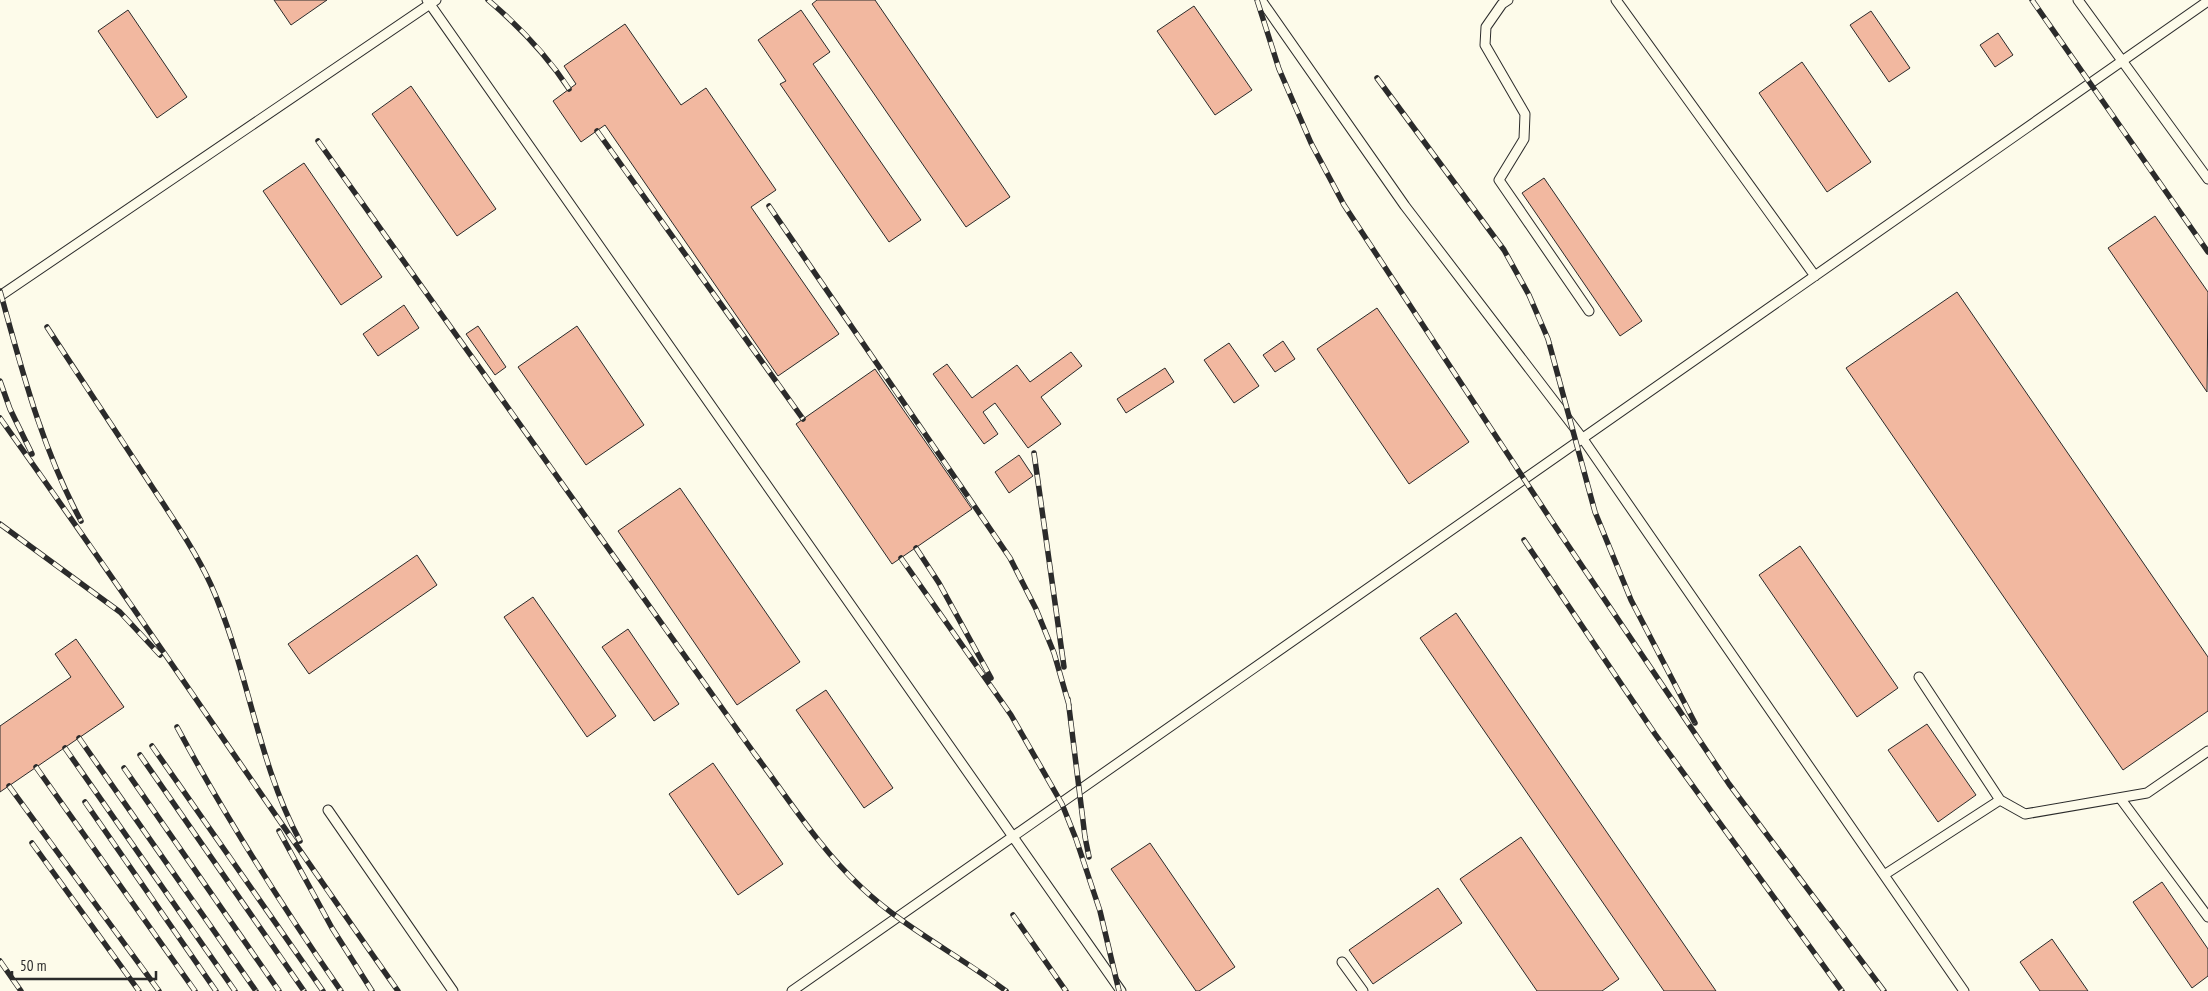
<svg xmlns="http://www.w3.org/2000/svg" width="2208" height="991" font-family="'PT Sans Narrow',sans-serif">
<rect width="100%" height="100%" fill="#fdfbea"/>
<path fill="#f2b8a0" stroke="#2b2b2b" d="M274,0h53l-36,25z
M817,0h58l135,197 -44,30 -154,-223z
M1194,6l58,84 -37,25 -58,-84z
M128,10l59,87 -30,21 -59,-87z
M801,10l29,42 -17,12 108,156 -32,22 -109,-158 6,-3 -28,-41z
M1871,11l39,57 -21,14 -39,-57z
M625,24l56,81 25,-17 70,102 -25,17 88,127 -61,42 -173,-251 -24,17 -28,-41 23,-17 -12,-18z
M1998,33l15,22 -18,12 -15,-22z
M1802,62l69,100 -44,30 -68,-99z
M411,86l85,123 -39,27 -85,-122z
M304,163l78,114 -41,28 -78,-114z
M1544,178l98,143 -22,15 -98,-143z
M2155,216l53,76 -1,100 -99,-144z
M1957,292l251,365v54l-85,59 -277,-402z
M404,305l15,23 -41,28 -15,-22z
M1377,308l92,134 -60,42 -92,-135z
M478,326l28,41 -11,8 -29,-41z
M577,326l67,99 -58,40 -68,-98z
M1283,341l12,18 -20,13 -12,-17z
M1229,343l30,43 -25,17 -30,-43z
M1071,352l11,14 -41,31 20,27 -33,24 -33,-45 -12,9 15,22 -14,10 -51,-70 14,-10 25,34 45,-33 13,17z
M1165,368l9,14 -48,31 -9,-14z
M875,369l97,140 -80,55 -96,-140z
M1019,455l14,21 -24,17 -14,-21z
M680,488l120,174 -63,43 -119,-174z
M1800,546l98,142 -41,29 -98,-142z
M417,555l20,30 -128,89 -21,-30z
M533,597l83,119 -29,21 -83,-120z
M1456,613l260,378h-52l-244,-353z
M628,629l51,75 -25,17 -52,-74z
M76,639l48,68 -124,85v-66l71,-49 -16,-23z
M826,690l67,98 -29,20 -68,-98z
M1927,724l49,71 -38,27 -50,-72z
M713,763l70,101 -45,31 -69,-101z
M1521,837l98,142 -17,12h-65l-77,-112z
M1150,843l85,124 -36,24h-3l-85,-122z
M2162,882l46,67v27l-16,12 -59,-86z
M1438,888l24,35 -89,61 -24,-34z
M2052,939l36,52h-48l-20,-29z"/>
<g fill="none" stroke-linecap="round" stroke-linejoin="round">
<defs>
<path id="lane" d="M427,0l694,991
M1261,0l144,206 178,233 381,552
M1508,0l-6,4 -16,23 -1,18 40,69 -1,25 -25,41 90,131
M1616,0l199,276
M2078,0l130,179
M0,296l436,-296
M1919,677l81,123 25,14 122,-21 61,-42
M2120,798l88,119
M328,810l125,181
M1884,875l116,-75
M1342,962l21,29
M792,991l1416,-990"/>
</defs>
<use href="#lane" stroke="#2b2b2b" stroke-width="11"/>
<use href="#lane" stroke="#fdfbea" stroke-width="9"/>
<defs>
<path id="rail" d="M488,0c32,27 58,54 81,89
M1257,0l22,69 32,74 33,62 207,315 178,264 155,207
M2032,0l176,252
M1377,78l127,172 25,45 19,44 47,173 36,88 64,123
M597,131l206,288
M318,141l436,612c34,45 65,95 107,134 43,41 98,68 145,104
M769,206l241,352 26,51 18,44 15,52
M0,291c22,79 42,158 81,230
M47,327c33,51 67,101 100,152 22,34 47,69 64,106 37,83 46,176 89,256
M0,381l10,28 22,45
M0,418c135,189 264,383 398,573
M1034,453l30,214
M0,524l120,88 40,43
M1524,540l131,194 187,257
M916,548l23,35 52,95
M901,558l110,157 51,89 14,35 24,72 19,80
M1068,699l17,138 4,20
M177,727c49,91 105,179 164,264
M79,738l177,253
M152,746l171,245
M65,748l170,243
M140,755l164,236
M36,767l159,224
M124,768l155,223
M9,786l150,205
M85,802l131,189
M279,831l53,97 40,63
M32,843l107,148
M1013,915l53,76
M0,961l21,30"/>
</defs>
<use href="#rail" stroke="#2b2b2b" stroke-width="5.5"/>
<use href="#rail" stroke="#fdfbea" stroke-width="4" stroke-dasharray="11" stroke-linecap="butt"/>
</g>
<path d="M12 971v8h144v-8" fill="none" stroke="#2b2b2b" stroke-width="2.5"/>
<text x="20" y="971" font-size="15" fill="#2b2b2b" stroke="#fdfbea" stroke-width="4" paint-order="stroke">50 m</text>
</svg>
